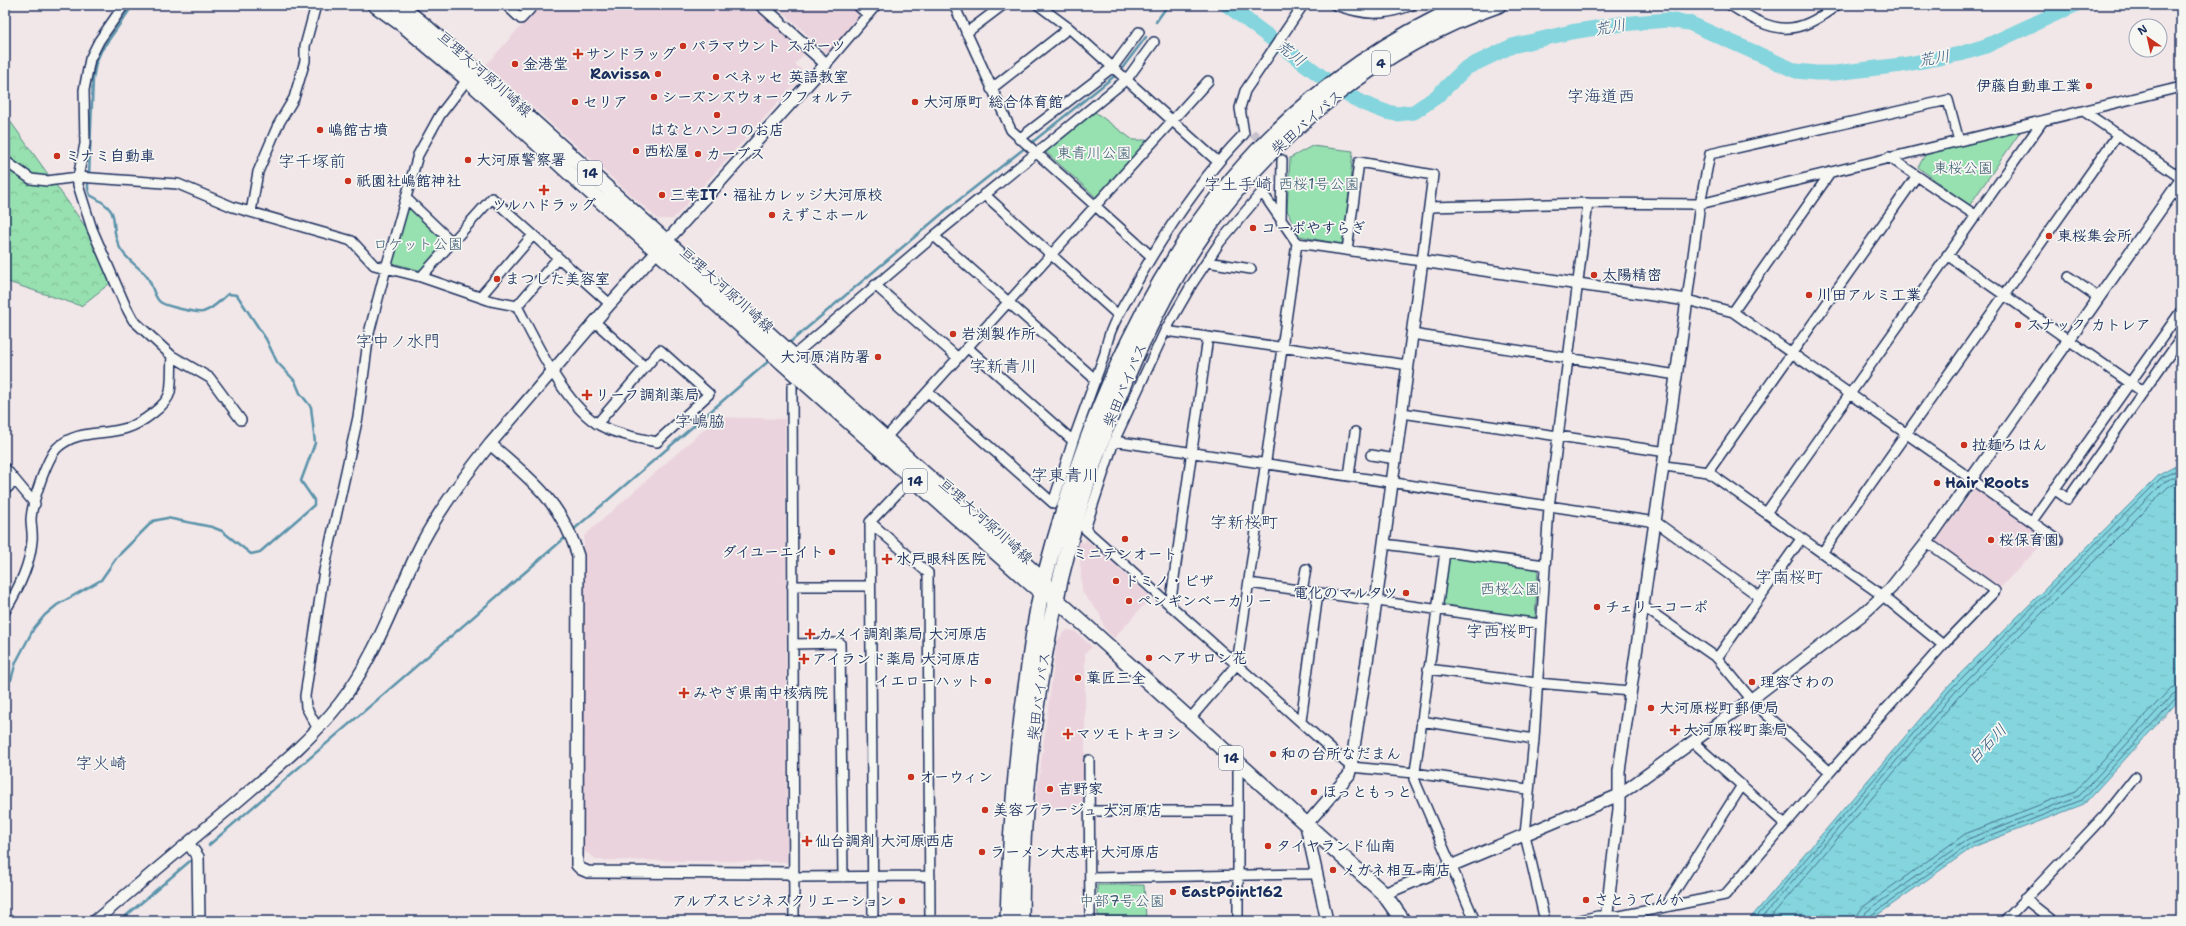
<svg xmlns="http://www.w3.org/2000/svg" width="2186" height="926" font-family="'Shantell Sans','Klee One',sans-serif">
<defs>
<pattern id="forest-crowns" width="20" height="18" patternUnits="userSpaceOnUse"><rect width="20" height="18" fill="#97e0af"/><path d="M2 6a3 3 0 1 1 6 0M12 15a3 3 0 1 1 6 0" fill="none" stroke="#82c099"/></pattern>
<pattern id="water-ripples" width="26" height="14" patternUnits="userSpaceOnUse"><rect width="26" height="14" fill="#84d5dd"/><path d="M2 4q2-2 4 0t4 0M15 11q2-2 4 0t4 0" fill="none" stroke="#71b7c0"/></pattern>
</defs>
<rect width="100%" height="100%" fill="#f1e6e8"/>
<filter id="ink" filterUnits="userSpaceOnUse"><feTurbulence type="fractalNoise" baseFrequency=".025" numOctaves="2"/><feDisplacementMap in="SourceGraphic" scale="8" xChannelSelector="R" yChannelSelector="G"/><feConvolveMatrix kernelMatrix="1 2 1 2 8 2 1 2 1" color-interpolation-filters="sRGB"/></filter>
<g filter="url(#ink)">
<path fill="#ebd3dd" d="M540,5h211l54,48 -10,11 10,9 -132,146h-15l-172,-154z
M775,5h75l11,13 -30,34 -4,1z
M718,417l67,2 2,443 -189,-2 -17,-11 3,-313z
M1977,488l70,51 -48,50 -62,-43 -1,-4 38,-53z
M1085,539l66,58 -37,41 -9,-9 -6,-16 -17,-21 -2,-34 2,-7 -4,-4 2,-7 4,3z
M1067,630l8,1 17,16 -7,6v155l-50,1 22,-169z"/>
<path fill="#97e0af" stroke="#598886" d="M1095,112l38,28h16l-52,58 -51,-46z
M2023,128l-54,78 -51,-39 10,-17z
M1312,146l41,5 -9,90 -4,3 -41,-8 -12,-26 3,-52z
M410,208l34,30 1,5 -23,28 -30,-8 14,-52z
M1449,555l89,12 -3,52 -94,-15z
M1097,885h47l2,34 -48,-3z"/>
<path fill="url(#forest-crowns)" stroke="#598886" d="M5,114l85,119 24,47 -33,26 -76,-25z"/>
<path fill="url(#water-ripples)" stroke="#5a93aa" d="M2181,463v235l-97,106 -111,43 -104,74h-121l201,-236 210,-210z"/>
<g fill="none" stroke-linecap="round" stroke-linejoin="round">
<path stroke="#457191" stroke-width="1" d="M1753,921l199,-233 209,-210 20,-10
M1759,921l197,-230 208,-209 17,-9
M1767,921l193,-226 208,-208 13,-7
M1857,921l1,-7 5,-7 102,-73 110,-43 94,-101 12,-5
M1863,921l3,-9 102,-73 111,-43 94,-102 8,-2
M1868,921l2,-5 101,-73 111,-43 94,-102 5,-1"/>
<path stroke="#5a93aa" stroke-width="2.5" d="M1156,22l12,-17
M1120,71l26,-34
M1030,144l87,-70
M89,175l4,-96 3,-16 5,-12 32,-46
M788,344l162,-137 76,-60
M572,531l199,-172
M5,683l6,-3 5,-18 18,-34 11,-13 12,-10 44,-25 16,-23 36,-36 14,-3 45,9 10,4 29,23 9,-2 54,-47v-5l-13,-19 14,-38 -4,-36 -11,-14 -5,-12 -18,-19 -11,-23 -29,-44 -9,-1c-8,7 -15,15 -25,18 -7,1 -40,-6 -44,-11 -7,-8 -7,-20 -14,-27 -9,-9 -19,-15 -25,-26 -14,-27 7,-34 -30,-53l-2,-6v-9
M209,845l358,-309
M120,921l70,-60"/>
<path stroke="#84d5dd" stroke-width="15" d="M1227,5l115,87 23,12 21,8 11,2 17,-2 22,-15 30,-29 46,-22 59,-14 50,-8 46,-4 22,3 107,48 20,2h19l67,-8 58,-11 26,-8 89,-41"/>
<path stroke="#c6c1cc" stroke-width="9" stroke-dasharray="9 4.5" stroke-linecap="butt" d="M1252,133l16,14"/>
<defs>
<path id="minor" d="M124,5l-25,36 -9,18 -6,31 1,54 -7,33v8l14,44 33,76 8,15 39,36 38,22 31,42
M506,5l15,14 13,-14
M857,5l11,10
M954,5l57,125 140,126
M1038,5l31,23 148,133
M1335,5c30,10 47,12 77,0
M1730,5c45,29 64,33 107,0
M966,33l37,-28
M826,64l50,-59
M991,89l78,-61
M2085,112l96,66
M1019,139l94,-72 26,-35
M1959,141l-11,-41 -238,54 -10,50 -13,96 46,12 325,228
M1889,157l86,58
M5,161l26,18 16,2 31,-4 100,7 55,23 119,34 22,24 47,12 70,24 26,5c19,36 45,94 79,117 13,9 45,16 61,19l52,-48 -49,-44 -63,74
M984,194l134,121
M407,199l45,43
M1429,207l159,-4 112,1 481,-117
M251,212l7,-40 20,-47 16,-27 11,-37v-15l11,-41
M1281,222l1,-62
M934,236l162,144
M1297,243l125,18 11,-86 -74,-13 -12,88
M1947,255l196,137
M1207,262l44,7
M421,277l71,-79 118,106
M2069,277l30,21
M875,285l83,73
M480,297l53,-62
M517,306l41,-48
M1733,312l98,-140
M595,322l50,45
M1165,331l243,34
M1412,334l265,41
M968,348l105,93
M793,356l141,-120 193,-157 27,-37
M792,387l2,534
M928,392l125,111 20,-62 32,-88c3,-23 16,-43 28,-64 31,-56 66,-109 111,-155l-4,-26 5,-17 58,-86
M1402,413l265,39
M1114,441l542,81 104,75
M882,442l326,-361
M1371,455l25,4
M5,468l30,36
M1708,472l208,-295
M1349,476l6,-44
M2054,489l14,10 113,-161
M5,490l10,-9
M1766,513l276,-391
M2032,521l149,-210
M870,522l58,51 2,348
M1927,542l68,49 -52,54
M1384,544l161,21
M1445,552l-31,227 61,142
M1822,553l296,-419
M1249,583l291,41
M792,586h78
M1302,591l4,-22
M1170,606l38,-269
M1644,607l73,51 39,47 74,67
M5,611c13,-21 25,-46 27,-70 1,-7 -1,-15 -1,-22 1,-16 15,-59 26,-71 20,-19 46,-12 70,-20 13,-4 40,-22 43,-36 2,-12 1,-25 2,-36
M793,644l47,-1 3,234
M1717,658l84,-119
M1428,669l109,14 93,8
M1189,720l48,-56 60,-421 -35,-51 -42,50 -28,42 -27,47 -51,110 -29,88 266,238 63,6 113,16
M1301,721l17,-128
M1421,721l113,18
M318,729l-12,-22 -1,-11 19,-125 34,-154 11,-84 17,-65 32,-113 22,-40 30,-39
M1693,742l92,82
M1089,760l1,161
M1089,811h149
M794,877l136,-1
M1090,878l221,-4 6,-2
M2025,899l28,22
M1666,905l75,-118
M873,921l-3,-399 42,-44
M1238,921v-150l3,-4
M1545,921l-20,-86 9,-96 15,-232 39,-304
M1576,921l22,-5h22l105,-21 105,-123 113,-127 -60,-49 -175,-124 -43,-6
M2005,921l99,-105 31,-39"/>
<path id="tertiary" d="M761,5l19,17
M786,28l40,36 -216,240 -120,140c40,34 73,60 88,112l-1,309 4,4 7,3 201,1 5,4
M188,843l10,14 1,64
M1384,894l235,-99 126,-91 117,-89 29,-27 36,-46 254,-362
M95,921c48,-40 95,-80 143,-120 36,-31 73,-61 102,-98 34,-44 52,-96 75,-146 19,-41 47,-77 75,-113
M1327,921l-21,-96 43,-50 2,-8 25,-165 46,-341 265,39 -68,471v38l-13,112"/>
<path id="primary" d="M375,5l28,20 64,54 111,102 451,401 12,10 9,4
M399,5l25,20 63,55 557,501 12,18 328,295 19,27"/>
<path id="trunk" d="M1008,921c2,-86 8,-170 21,-255 4,-28 8,-58 15,-86 64,-248 176,-467 421,-575
M1021,921c0,-176 30,-355 95,-519 24,-59 52,-118 89,-171 71,-100 176,-186 293,-226"/>
</defs>
<use href="#minor" stroke="#1b2f5e" stroke-width="12"/>
<use href="#tertiary" stroke="#1b2f5e" stroke-width="14"/>
<use href="#primary" stroke="#1b2f5e" stroke-width="17"/>
<use href="#trunk" stroke="#1b2f5e" stroke-width="18"/>
<use href="#minor" stroke="#f6f6f2" stroke-width="9"/>
<use href="#tertiary" stroke="#f6f6f2" stroke-width="11"/>
<use href="#primary" stroke="#f6f6f2" stroke-width="14"/>
<use href="#trunk" stroke="#f6f6f2" stroke-width="15"/>
</g>
</g>
<g fill="#c8321e" stroke="#f6f6f2" stroke-width="1.5">
<circle cx="683" cy="46" r="4"/>
<path d="M576 48h4v4h4v4h-4v4h-4v-4h-4v-4h4z"/>
<circle cx="515" cy="64" r="4"/>
<circle cx="658" cy="74" r="4"/>
<circle cx="716" cy="77" r="4"/>
<circle cx="2089" cy="86" r="4"/>
<circle cx="654" cy="97" r="4"/>
<circle cx="575" cy="102" r="4"/>
<circle cx="915" cy="102" r="4"/>
<circle cx="717" cy="115" r="4"/>
<circle cx="320" cy="130" r="4"/>
<circle cx="636" cy="151" r="4"/>
<circle cx="698" cy="154" r="4"/>
<circle cx="57" cy="156" r="4"/>
<circle cx="468" cy="160" r="4"/>
<circle cx="348" cy="181" r="4"/>
<path d="M542 184h4v4h4v4h-4v4h-4v-4h-4v-4h4z"/>
<circle cx="662" cy="195" r="4"/>
<circle cx="772" cy="215" r="4"/>
<circle cx="1253" cy="228" r="4"/>
<circle cx="2049" cy="236" r="4"/>
<circle cx="1594" cy="275" r="4"/>
<circle cx="497" cy="279" r="4"/>
<circle cx="1809" cy="295" r="4"/>
<circle cx="2018" cy="325" r="4"/>
<circle cx="953" cy="334" r="4"/>
<circle cx="878" cy="357" r="4"/>
<path d="M585 389h4v4h4v4h-4v4h-4v-4h-4v-4h4z"/>
<circle cx="1964" cy="445" r="4"/>
<circle cx="1937" cy="483" r="4"/>
<circle cx="1125" cy="539" r="4"/>
<circle cx="1991" cy="540" r="4"/>
<circle cx="832" cy="552" r="4"/>
<path d="M885 553h4v4h4v4h-4v4h-4v-4h-4v-4h4z"/>
<circle cx="1116" cy="581" r="4"/>
<circle cx="1406" cy="593" r="4"/>
<circle cx="1129" cy="601" r="4"/>
<circle cx="1597" cy="607" r="4"/>
<path d="M808 628h4v4h4v4h-4v4h-4v-4h-4v-4h4z"/>
<circle cx="1149" cy="658" r="4"/>
<path d="M802 653h4v4h4v4h-4v4h-4v-4h-4v-4h4z"/>
<circle cx="1078" cy="678" r="4"/>
<circle cx="988" cy="681" r="4"/>
<circle cx="1752" cy="682" r="4"/>
<path d="M682 687h4v4h4v4h-4v4h-4v-4h-4v-4h4z"/>
<circle cx="1651" cy="708" r="4"/>
<path d="M1673 724h4v4h4v4h-4v4h-4v-4h-4v-4h4z"/>
<path d="M1066 728h4v4h4v4h-4v4h-4v-4h-4v-4h4z"/>
<circle cx="1273" cy="754" r="4"/>
<circle cx="911" cy="777" r="4"/>
<circle cx="1050" cy="789" r="4"/>
<circle cx="1314" cy="792" r="4"/>
<circle cx="985" cy="810" r="4"/>
<path d="M805 835h4v4h4v4h-4v4h-4v-4h-4v-4h4z"/>
<circle cx="1268" cy="846" r="4"/>
<circle cx="982" cy="852" r="4"/>
<circle cx="1333" cy="870" r="4"/>
<circle cx="1173" cy="892" r="4"/>
<circle cx="1586" cy="900" r="4"/>
<circle cx="902" cy="901" r="4"/>
</g>
<g text-anchor="middle" dominant-baseline="central" stroke-width="3.5" stroke-linejoin="round" paint-order="stroke">
<g fill="#f6f6f2" stroke="#5d6b8a" stroke-width="1">
<rect x="1372" y="51" width="18" height="24" rx="3"/>
<rect x="578" y="161" width="24" height="24" rx="3"/>
<rect x="903" y="469" width="24" height="24" rx="3"/>
<rect x="1219" y="746" width="24" height="24" rx="3"/>
</g>
<g font-size="14" font-weight="bold" fill="#1b2f5e">
<text x="1381" y="63">4</text>
<text x="590" y="173">14</text>
<text x="915" y="481">14</text>
<text x="1231" y="758">14</text>
</g>
<g font-size="15" font-weight="bold" fill="#1b2f5e" stroke="#f6f6f2" text-anchor="start">
<text x="691" y="46">パラマウント スポーツ</text>
<text x="586" y="54">サンドラッグ</text>
<text x="523" y="64">金港堂</text>
<text x="650" y="74" text-anchor="end">Ravissa</text>
<text x="724" y="77">ベネッセ 英語教室</text>
<text x="2081" y="86" text-anchor="end">伊藤自動車工業</text>
<text x="662" y="97">シーズンズウォークフォルテ</text>
<text x="583" y="102">セリア</text>
<text x="923" y="102">大河原町 総合体育館</text>
<text x="328" y="130">嶋館古墳</text>
<text x="717" y="130" text-anchor="middle">はなとハンコのお店</text>
<text x="644" y="151">西松屋</text>
<text x="706" y="154">カーブス</text>
<text x="65" y="156">ミナミ自動車</text>
<text x="476" y="160">大河原警察署</text>
<text x="356" y="181">祇園社嶋館神社</text>
<text x="670" y="195">三幸IT・福祉カレッジ大河原校</text>
<text x="544" y="205" text-anchor="middle">ツルハドラッグ</text>
<text x="780" y="215">えずこホール</text>
<text x="1261" y="228">コーポやすらぎ</text>
<text x="2057" y="236">東桜集会所</text>
<text x="1602" y="275">太陽精密</text>
<text x="505" y="279">まつした美容室</text>
<text x="1817" y="295">川田アルミ工業</text>
<text x="2026" y="325">スナック カトレア</text>
<text x="961" y="334">岩渕製作所</text>
<text x="870" y="357" text-anchor="end">大河原消防署</text>
<text x="595" y="395">リーフ調剤薬局</text>
<text x="1972" y="445">拉麺ろはん</text>
<text x="1945" y="483">Hair Roots</text>
<text x="1999" y="540">桜保育園</text>
<text x="824" y="552" text-anchor="end">ダイユーエイト</text>
<text x="1125" y="554" text-anchor="middle">ミニテンオート</text>
<text x="896" y="559">水戸眼科医院</text>
<text x="1124" y="581">ドミノ・ピザ</text>
<text x="1398" y="593" text-anchor="end">電化のマルタツ</text>
<text x="1137" y="601">ペンギンベーカリー</text>
<text x="1605" y="607">チェリーコーポ</text>
<text x="818" y="634">カメイ調剤薬局 大河原店</text>
<text x="1157" y="658">ヘアサロン花</text>
<text x="812" y="659">アイランド薬局 大河原店</text>
<text x="1086" y="678">菓匠三全</text>
<text x="980" y="681" text-anchor="end">イエローハット</text>
<text x="1760" y="682">理容さわの</text>
<text x="693" y="693">みやぎ県南中核病院</text>
<text x="1659" y="708">大河原桜町郵便局</text>
<text x="1683" y="730">大河原桜町薬局</text>
<text x="1076" y="734">マツモトキヨシ</text>
<text x="1281" y="754">和の台所なだまん</text>
<text x="919" y="777">オーウィン</text>
<text x="1058" y="789">吉野家</text>
<text x="1322" y="792">ほっともっと</text>
<text x="993" y="810">美容ブラージュ 大河原店</text>
<text x="815" y="841">仙台調剤 大河原西店</text>
<text x="1276" y="846">タイヤランド仙南</text>
<text x="990" y="852">ラーメン大志軒 大河原店</text>
<text x="1341" y="870">メガネ相互 南店</text>
<text x="1181" y="892">EastPoint162</text>
<text x="1594" y="900">さとうでんか</text>
<text x="894" y="901" text-anchor="end">アルプスビジネスクリエーション</text>
</g>
<g font-size="15" fill="#1b2f5e" stroke="#f6f6f2">
<text transform="translate(485 74) rotate(42)">亘理大河原川崎線</text>
<text transform="translate(1307 122) rotate(-41)">柴田バイパス</text>
<text transform="translate(727 290) rotate(42)">亘理大河原川崎線</text>
<text transform="translate(1125 385) rotate(-67)">柴田バイパス</text>
<text transform="translate(986 521) rotate(42)">亘理大河原川崎線</text>
<text transform="translate(1039 696) rotate(-82)">柴田バイパス</text>
</g>
<g font-size="15" fill="#3a5b72" stroke="#f6f6f2">
<text x="1094" y="153">東青川公園</text>
<text x="1963" y="168">東桜公園</text>
<text x="1319" y="184">西桜1号公園</text>
<text x="418" y="244">ロケット公園</text>
<text x="1510" y="589">西桜公園</text>
<text x="1122" y="901">中部7号公園</text>
</g>
<g font-size="16" font-style="italic" fill="#35587e" stroke="#f6f6f2">
<text transform="translate(1610 27) rotate(-10)">荒川</text>
<text transform="translate(1291 53) rotate(37)">荒川</text>
<text transform="translate(1934 58) rotate(-9)">荒川</text>
<text transform="translate(1987 744) rotate(-46)">白石川</text>
</g>
<g font-size="17" fill="#1b2f5e" stroke="#f6f6f2">
<text x="1601" y="96">字海道西</text>
<text x="312" y="161">字千塚前</text>
<text x="1238" y="184">字土手崎</text>
<text x="398" y="341">字中ノ水門</text>
<text x="1003" y="366">字新青川</text>
<text x="700" y="421">字嶋脇</text>
<text x="1065" y="475">字東青川</text>
<text x="1244" y="522">字新桜町</text>
<text x="1789" y="577">字南桜町</text>
<text x="1500" y="631">字西桜町</text>
<text x="101" y="763">字火崎</text>
</g>
</g>
<rect width="2186" height="926" fill="none" stroke="#f6f6f2" stroke-width="20"/>
<rect x="10" y="10" width="2166" height="906" fill="none" stroke="#1b2f5e" stroke-width="1.5" filter="url(#ink)"/>
<g transform="translate(2148 38) rotate(326)"><circle r="19" fill="#f6f6f2" stroke="#9ea6b7"/>
<path d="M0-3L7 15L0 10L-7 15Z" fill="#c8321e"/>
<text y="-6" font-size="11" font-weight="bold" text-anchor="middle" fill="#1b2f5e">N</text>
</g>
</svg>
